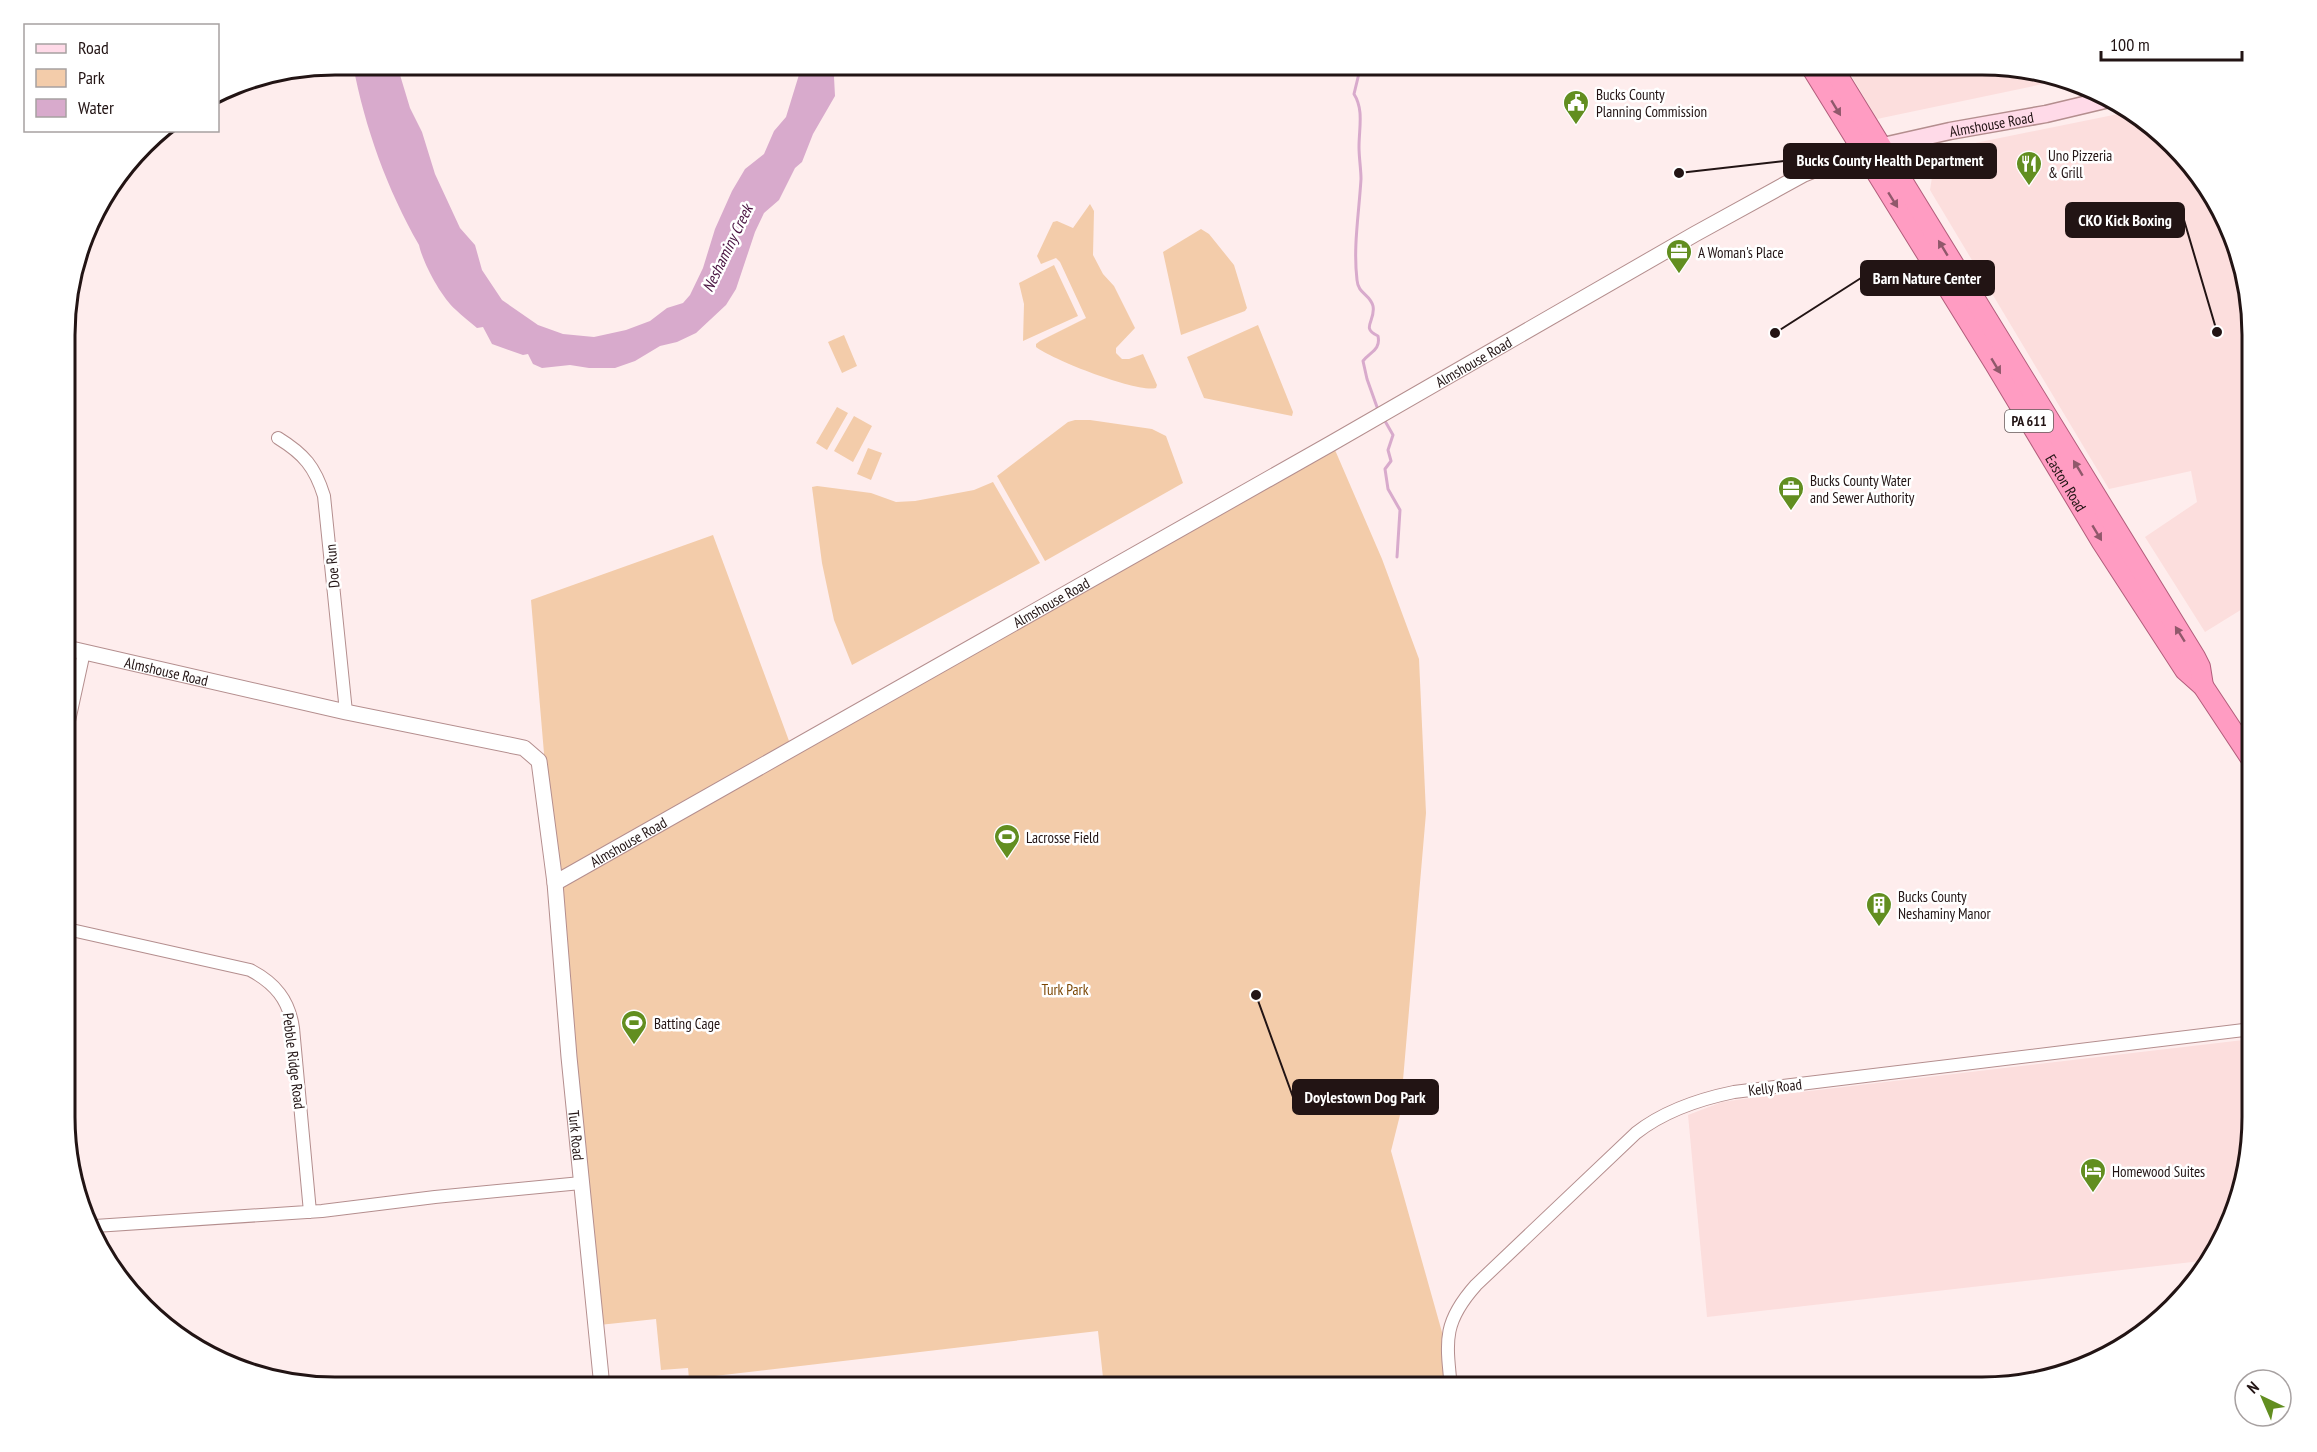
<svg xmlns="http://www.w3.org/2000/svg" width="2317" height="1452" font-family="'PT Sans Narrow',sans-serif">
<rect width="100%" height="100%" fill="#feeded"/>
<path fill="#fcdedd" d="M1845,65h137l85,14 -190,40z
M2133,111l83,89 36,118v285l-47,29 -60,-95 52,-35 -6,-31 -82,18 -179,-299 6,-39z
M2252,1039v95l-14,69 -28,57 -503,57 -19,-202 34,-13 28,-4z"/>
<path fill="#f3ccaa" d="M1090,204l4,7 -1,44 10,19 11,12 21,42 -19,20v5l6,6h7l14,-5 14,31 -1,3c-19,5 -103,-28 -120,-41v-3l4,-3 46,-23 -26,-56 -4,-4 -15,6 -4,-8 16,-34 4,-1 16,7z
M1201,229l8,5 25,31 13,43 -2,3 -64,24 -18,-83z
M1054,265l24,51 -55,25 1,-37 -5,-21z
M1258,325l35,87 -1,4 -88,-18 -17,-41z
M844,335l13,31 -15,7 -14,-31z
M837,407l11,6 -21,37 -11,-7z
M854,416l18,10 -19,36 -19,-11z
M1075,420h15l62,9 14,7 17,47 -138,78 -48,-85 71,-54z
M1332,443l50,116 37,100 7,154 -26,302 -9,36 56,199 4,37h-347l-6,-56 -409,48 -1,-11 -27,2 -5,-51 -57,6 -44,-442 -24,-283 182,-65 79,214z
M868,448l14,5 -11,27 -14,-6z
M993,482l47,81 -188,102 -18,-45 -12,-57 -10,-76 5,-1 54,7 25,9 19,-1 59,-11z"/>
<path fill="#d8aacc" d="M353,65h44l13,43 12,24 13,42 25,54 15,17 7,25 20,30 36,25 25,9 31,3 32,-7 24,-9 17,-13 16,-5 7,-8 13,-27 12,-39 17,-38 13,-22 19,-15 10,-23 12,-14 16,-52h35l-3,12 1,19 -22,38 -11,28 -7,6 -16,32 -15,13 -9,19 -19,57 -10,16 -30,28 -19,9 -17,4 -25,15 -20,7h-26l-19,-3 -28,3 -9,-4 -5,-10 -5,1 -31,-11 -9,-17 -6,1c-7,-6 -15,-12 -21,-18 -15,-13 -33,-47 -37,-65 -32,-56 -54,-117 -66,-180z"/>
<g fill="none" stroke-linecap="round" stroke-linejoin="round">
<path stroke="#d8aacc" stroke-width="3" d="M1361,65l-7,29c10,16 5,34 5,53 0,11 2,22 2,32 -2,34 -8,68 -4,101 1,14 13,14 16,26 3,15 -13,22 5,30 3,14 -8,16 -15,25l4,18 10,28
M1385,421l8,14 -5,15 3,11 -6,8 3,20 12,21 -3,47"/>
<defs>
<path id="minor" d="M278,438c26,16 37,29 46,58l22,216
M67,730l17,-78
M67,929l183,41c25,13 39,30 43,58l17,184
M95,1226l227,-15 113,-14 146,-14
M1451,1387c-5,-47 -8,-65 25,-102l160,-152c28,-22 64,-34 98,-41l518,-63"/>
<g id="tertiary">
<path id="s1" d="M67,648l279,64 178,36 15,13 16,122 14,174 33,330"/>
<path id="s2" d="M555,883l777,-440 363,-209 109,-60 58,-23"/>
</g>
<g id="secondary">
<path id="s3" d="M1870,149l80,-18 96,-17 63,-15"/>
</g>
<g id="trunk">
<path id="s4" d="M1810,65l185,299 107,178 83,128 18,16 49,74"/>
<path d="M1831,65l364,592 5,10 3,19"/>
</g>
</defs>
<use href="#minor" stroke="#b48e8e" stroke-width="14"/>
<use href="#tertiary" stroke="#b48e8e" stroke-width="17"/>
<use href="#secondary" stroke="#b48e8e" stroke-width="19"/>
<use href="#trunk" stroke="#b25d7b" stroke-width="22"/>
<use href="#minor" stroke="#fff" stroke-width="12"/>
<use href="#tertiary" stroke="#fff" stroke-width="15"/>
<use href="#secondary" stroke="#ffdae8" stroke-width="16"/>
<use href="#trunk" stroke="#ff9cc2" stroke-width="20"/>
</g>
<defs><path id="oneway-solid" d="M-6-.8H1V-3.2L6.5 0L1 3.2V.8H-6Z" transform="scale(1.5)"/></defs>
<g fill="#90586b">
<use href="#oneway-solid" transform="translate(1836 108) rotate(59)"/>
<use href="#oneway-solid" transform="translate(1893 200) rotate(58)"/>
<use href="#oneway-solid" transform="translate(1943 248) rotate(-121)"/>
<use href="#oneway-solid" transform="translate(1996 366) rotate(59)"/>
<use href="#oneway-solid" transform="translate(2078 468) rotate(-121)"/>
<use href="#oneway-solid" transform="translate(2097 533) rotate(59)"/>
<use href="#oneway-solid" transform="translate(2180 634) rotate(-122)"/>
</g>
<defs>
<symbol id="civic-pin" viewBox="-11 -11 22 30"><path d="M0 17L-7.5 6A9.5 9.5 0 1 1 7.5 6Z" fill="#628e20" stroke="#fff"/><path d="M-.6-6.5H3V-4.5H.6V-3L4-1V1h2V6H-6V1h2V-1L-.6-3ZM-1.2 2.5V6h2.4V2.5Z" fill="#fff"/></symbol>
<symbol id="restaurant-pin" viewBox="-11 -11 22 30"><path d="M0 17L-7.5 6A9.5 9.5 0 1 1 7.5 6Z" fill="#628e20" stroke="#fff"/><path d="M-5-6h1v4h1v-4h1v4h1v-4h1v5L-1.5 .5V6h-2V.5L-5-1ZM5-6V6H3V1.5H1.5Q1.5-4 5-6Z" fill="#fff"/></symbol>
<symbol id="office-pin" viewBox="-11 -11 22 30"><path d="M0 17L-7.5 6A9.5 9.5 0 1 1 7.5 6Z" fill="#628e20" stroke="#fff"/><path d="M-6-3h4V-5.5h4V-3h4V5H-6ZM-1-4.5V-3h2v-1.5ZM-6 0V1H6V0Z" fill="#fff"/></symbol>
<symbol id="stadium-pin" viewBox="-11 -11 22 30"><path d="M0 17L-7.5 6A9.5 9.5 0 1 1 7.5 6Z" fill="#628e20" stroke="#fff"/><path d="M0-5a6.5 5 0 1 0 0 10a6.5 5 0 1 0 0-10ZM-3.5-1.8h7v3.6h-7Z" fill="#fff"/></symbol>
<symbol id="building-pin" viewBox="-11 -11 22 30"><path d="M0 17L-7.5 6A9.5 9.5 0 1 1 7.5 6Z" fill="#628e20" stroke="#fff"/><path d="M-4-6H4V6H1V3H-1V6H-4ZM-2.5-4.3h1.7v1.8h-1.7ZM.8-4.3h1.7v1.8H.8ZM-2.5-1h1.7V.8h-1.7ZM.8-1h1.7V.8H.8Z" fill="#fff"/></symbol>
<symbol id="hotel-pin" viewBox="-11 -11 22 30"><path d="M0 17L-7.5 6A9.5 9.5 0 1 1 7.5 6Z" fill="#628e20" stroke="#fff"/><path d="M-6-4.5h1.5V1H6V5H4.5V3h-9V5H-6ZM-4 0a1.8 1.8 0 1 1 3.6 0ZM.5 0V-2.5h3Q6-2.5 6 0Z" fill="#fff"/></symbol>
</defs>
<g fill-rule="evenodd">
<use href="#civic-pin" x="1561" y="88" width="30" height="40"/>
<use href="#restaurant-pin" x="2014" y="149" width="30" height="40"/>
<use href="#office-pin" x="1664" y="237" width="30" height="40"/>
<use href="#office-pin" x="1776" y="474" width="30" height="40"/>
<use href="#stadium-pin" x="992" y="822" width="30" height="40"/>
<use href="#building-pin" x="1864" y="890" width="30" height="40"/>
<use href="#stadium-pin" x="619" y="1008" width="30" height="40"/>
<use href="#hotel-pin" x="2078" y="1156" width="30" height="40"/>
</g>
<g text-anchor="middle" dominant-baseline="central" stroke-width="5" stroke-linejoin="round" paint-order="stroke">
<rect fill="#fff" stroke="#645a5a" stroke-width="1.5" x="2005" y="410" width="48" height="22" rx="4.5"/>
<g font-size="14" font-weight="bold" fill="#221414">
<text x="2029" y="421">PA 611</text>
</g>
<g font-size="15" fill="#221414" stroke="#fff" text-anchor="start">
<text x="1596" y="94">Bucks County<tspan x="1596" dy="17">Planning Commission</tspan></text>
<text x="2048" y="155">Uno Pizzeria<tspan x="2048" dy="17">&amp; Grill</tspan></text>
<text x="1698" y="252">A Woman's Place</text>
<text x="1810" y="480">Bucks County Water<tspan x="1810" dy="17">and Sewer Authority</tspan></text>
<text x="1026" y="837">Lacrosse Field</text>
<text x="1898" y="896">Bucks County<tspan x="1898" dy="17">Neshaminy Manor</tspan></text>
<text x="654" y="1023">Batting Cage</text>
<text x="2112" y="1171">Homewood Suites</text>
</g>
<g font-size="15" fill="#221414" stroke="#fff">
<text stroke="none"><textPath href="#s3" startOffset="124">Almshouse Road</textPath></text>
<text stroke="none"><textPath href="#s2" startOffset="1056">Almshouse Road</textPath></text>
<text stroke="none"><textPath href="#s4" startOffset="490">Easton Road</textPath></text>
<text transform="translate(332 566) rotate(-95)">Doe Run</text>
<text stroke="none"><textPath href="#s2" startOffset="570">Almshouse Road</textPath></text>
<text stroke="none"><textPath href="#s1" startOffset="102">Almshouse Road</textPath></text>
<text stroke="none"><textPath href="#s2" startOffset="84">Almshouse Road</textPath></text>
<text transform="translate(294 1061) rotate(83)">Pebble Ridge Road</text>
<text transform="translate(1775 1087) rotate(-7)">Kelly Road</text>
<text stroke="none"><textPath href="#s1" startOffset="864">Turk Road</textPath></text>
</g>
<g font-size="15" fill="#7c4806" stroke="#fff">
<text x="1065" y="989">Turk Park</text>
</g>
<g font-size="16" font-style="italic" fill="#491340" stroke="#fff">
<text transform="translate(727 248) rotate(-64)">Neshaminy Creek</text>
</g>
</g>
<path d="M0 0H2317V1452H0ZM335 75H1982A260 260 0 0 1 2242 335V1117A260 260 0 0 1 1982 1377H335A260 260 0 0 1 75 1117V335A260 260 0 0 1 335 75Z" fill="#fff" fill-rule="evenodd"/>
<path fill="none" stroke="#221414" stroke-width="3" d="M335 75H1982A260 260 0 0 1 2242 335V1117A260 260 0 0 1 1982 1377H335A260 260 0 0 1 75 1117V335A260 260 0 0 1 335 75Z"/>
<path fill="none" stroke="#221414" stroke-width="2" d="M1679 173L1784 161M2217 332L2184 220M1775 333L1861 278M1256 995L1293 1097"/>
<g fill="#221414" stroke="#fff" stroke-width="2">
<circle cx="1679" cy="173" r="6"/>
<circle cx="2217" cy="332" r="6"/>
<circle cx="1775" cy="333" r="6"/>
<circle cx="1256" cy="995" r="6"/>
</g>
<g fill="#221414" stroke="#221414" stroke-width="2">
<rect x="1784" y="144" width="212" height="34" rx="6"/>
<rect x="2066" y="203" width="118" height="34" rx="6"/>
<rect x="1861" y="261" width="133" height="34" rx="6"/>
<rect x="1293" y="1080" width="145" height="34" rx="6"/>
</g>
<g font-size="16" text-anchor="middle" font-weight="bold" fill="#fff">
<text x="1890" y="166">Bucks County Health Department</text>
<text x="2125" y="226">CKO Kick Boxing</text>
<text x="1927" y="284">Barn Nature Center</text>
<text x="1365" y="1103">Doylestown Dog Park</text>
</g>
<rect x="24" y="24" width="195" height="108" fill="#ffffff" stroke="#a7a1a1" stroke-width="1.5"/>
<rect x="36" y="44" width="30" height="9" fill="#ffdae8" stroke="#a7a1a1" stroke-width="1.5"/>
<text x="78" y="54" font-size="18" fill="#221414">Road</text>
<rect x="36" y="69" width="30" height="18" fill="#f3ccaa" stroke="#a7a1a1" stroke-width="1.5"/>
<text x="78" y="84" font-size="18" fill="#221414">Park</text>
<rect x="36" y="99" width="30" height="18" fill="#d8aacc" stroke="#a7a1a1" stroke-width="1.5"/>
<text x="78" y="114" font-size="18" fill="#221414">Water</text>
<g transform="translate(2263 1398) rotate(316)"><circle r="28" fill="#ffffff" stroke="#a7a1a1" stroke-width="1.5"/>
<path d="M0-4.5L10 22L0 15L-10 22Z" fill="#628e20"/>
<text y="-9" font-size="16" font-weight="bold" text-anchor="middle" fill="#221414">N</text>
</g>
<path d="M2101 51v9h141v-9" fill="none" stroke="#221414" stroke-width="3"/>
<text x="2110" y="51" font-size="18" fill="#221414" stroke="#ffffff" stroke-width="4.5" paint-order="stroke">100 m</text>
</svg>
